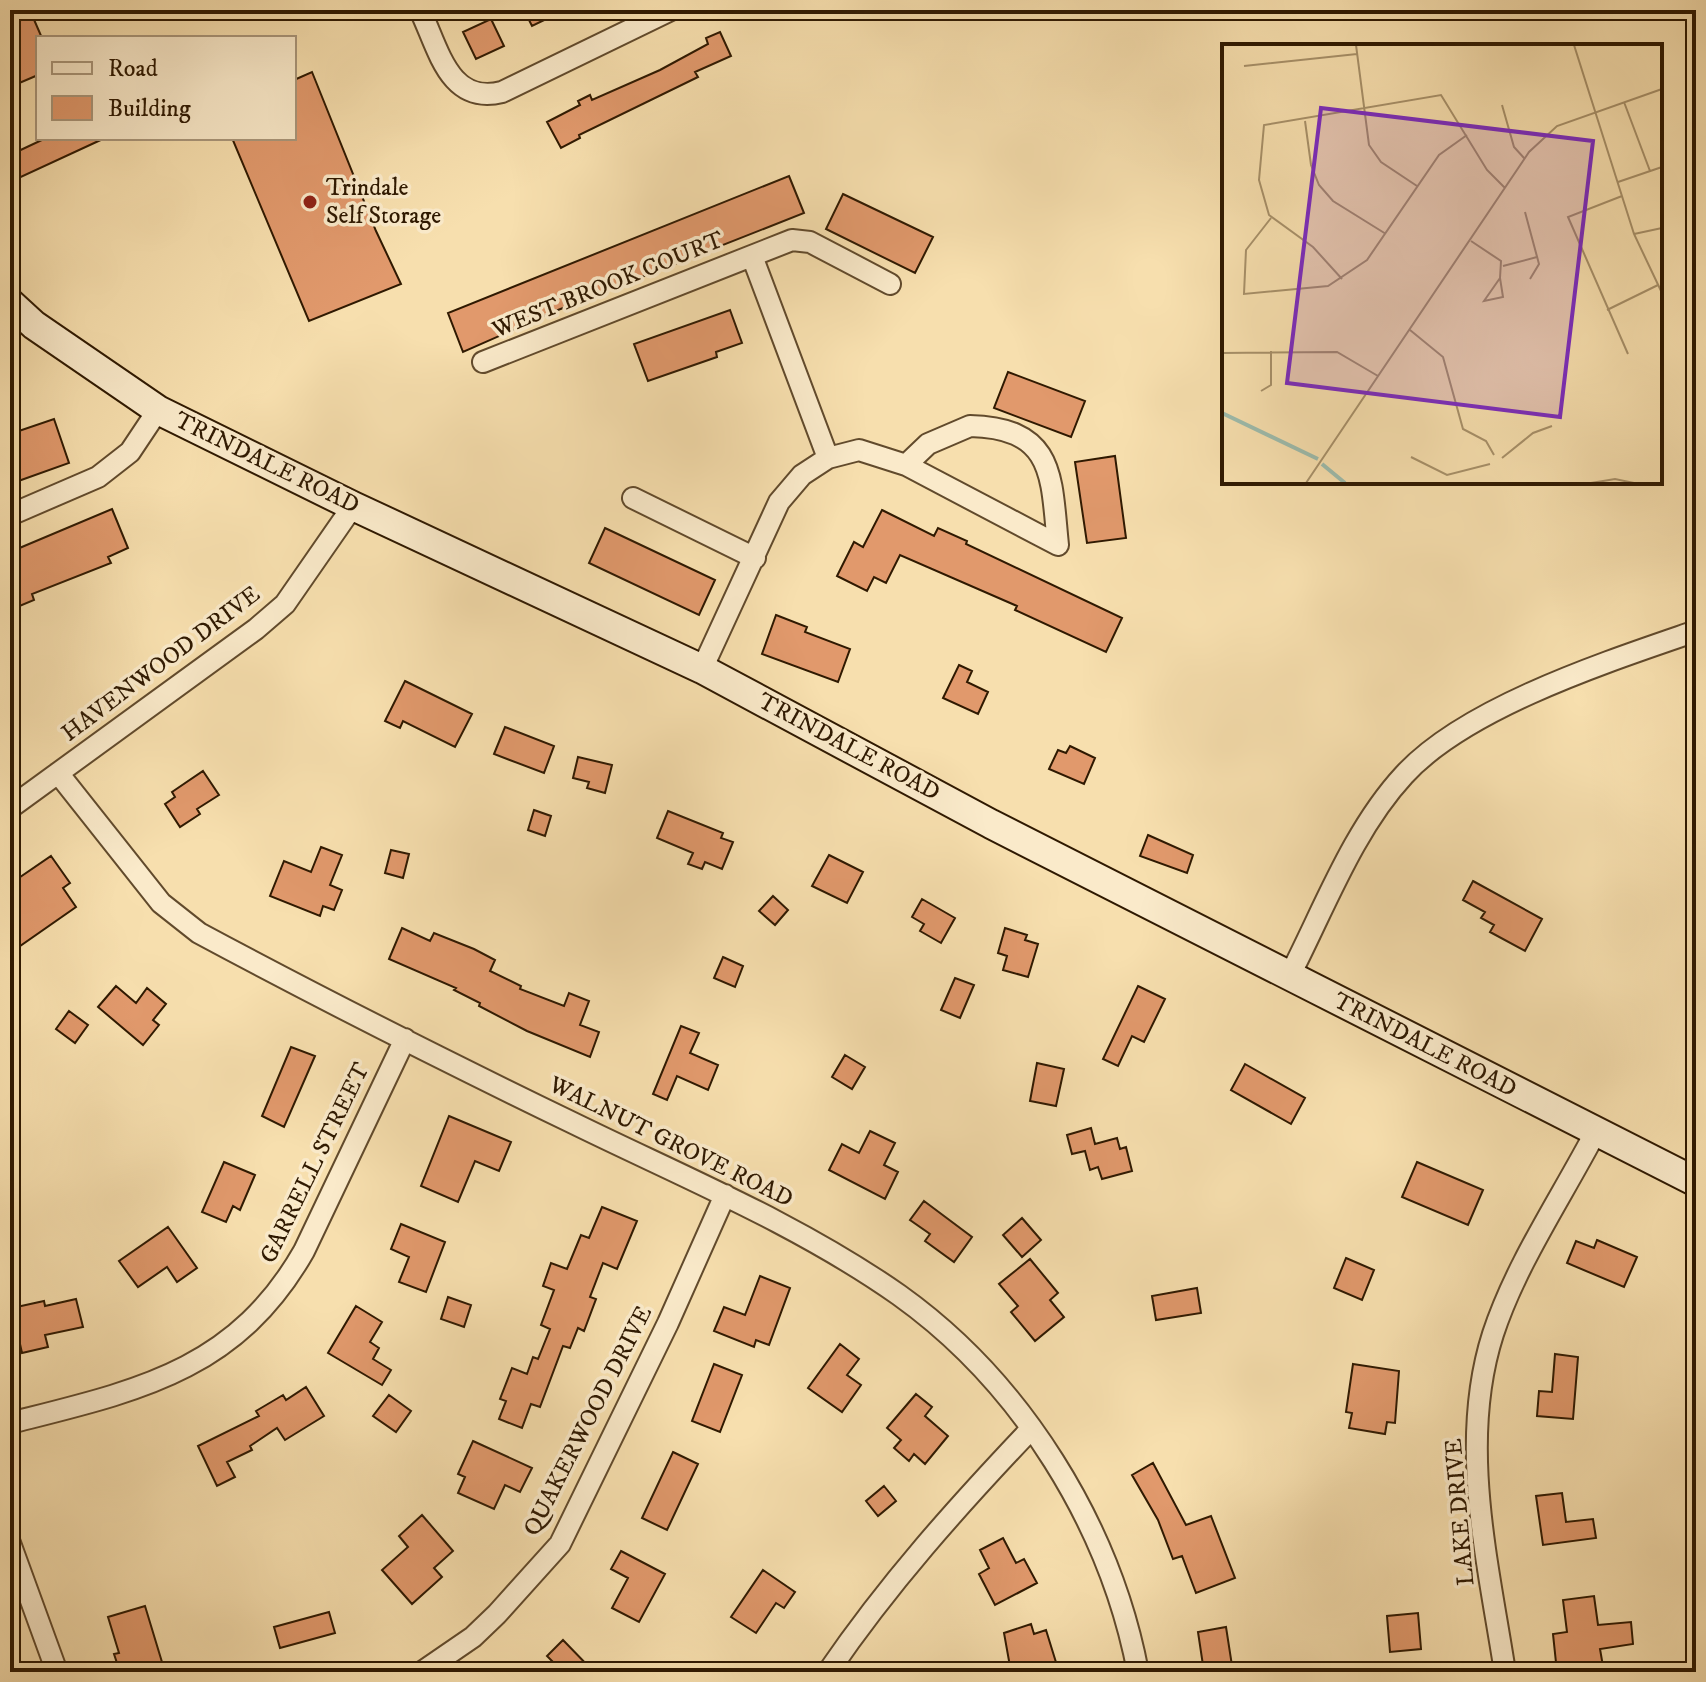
<svg xmlns="http://www.w3.org/2000/svg" width="1706" height="1682" font-family="'IM FELL DW Pica',serif">
<rect width="100%" height="100%" fill="#f7dfae"/>
<filter id="stains"><feTurbulence type="fractalNoise" baseFrequency=".0025" numOctaves="4"/><feColorMatrix values="0 0 0 0 .2 0 0 0 0 .09 0 0 0 0 .02 0 0 0 .5 -.17"/></filter>
<radialGradient id="worn" r=".72"><stop offset=".6" stop-color="#630" stop-opacity="0"/><stop offset="1" stop-color="#630" stop-opacity=".3"/></radialGradient>
<path fill="#e1996c" stroke="#2f1901" stroke-width="2" d="M524,10h41l-33,16z
M32,15l10,23h-4v37l-28,12v-62z
M491,19l13,27 -28,13 -13,-27z
M720,32l11,24 -36,16 3,5 -119,58 1,3 -19,10 -14,-26 33,-17 -2,-4 12,-6 2,5 68,-30 48,-26 -2,-6z
M312,72l64,159 25,53 -92,37 -77,-183h62v-58z
M46,138h59l-95,44v-27z
M789,176l15,37 -246,97 -95,42 -15,-39z
M843,194l90,43 -18,36 -89,-44z
M730,310l12,33 -26,9 1,5 -69,24 -14,-37z
M1008,372l77,29 -14,36 -77,-29z
M54,419l15,44 -59,21v-50z
M1115,456l11,82 -39,5 -12,-81z
M112,509l16,39 -20,9 3,6 -79,31 2,6 -24,10v-58z
M882,510l52,26 4,-8 29,13 -1,3 156,74 -16,34 -91,-42 2,-4 -117,-51 -14,28 -12,-6 -7,14 -30,-15 17,-34 9,5z
M605,528l110,52 -16,35 -110,-52z
M776,615l31,12 -2,5 45,17 -12,33 -76,-28z
M959,665l13,6 -5,11 21,10 -10,22 -35,-16z
M405,681l67,33 -17,33 -52,-26 -3,7 -15,-7z
M505,727l49,19 -10,27 -50,-19z
M1070,746l25,12 -11,26 -35,-15 9,-19 8,3z
M578,757l34,8 -7,28 -18,-5 2,-6 -16,-4z
M203,771l16,24 -22,14 3,5 -20,13 -15,-23 10,-7 -3,-5z
M534,810l17,6 -6,20 -17,-6z
M668,811l55,22 -2,5 12,4 -11,27 -17,-7 -3,7 -14,-5 5,-11 -36,-15z
M1148,835l45,20 -6,18 -47,-17z
M321,847l21,8 -12,30 12,5 -8,20 -11,-4 -3,10 -50,-20 14,-35 27,11z
M391,850l18,4 -6,24 -18,-5z
M829,855l34,17 -16,31 -35,-17z
M51,856l19,27 -7,5 13,19 -66,46v-69z
M1473,881l69,38 -17,32 -35,-19 4,-7 -13,-7 4,-6 -22,-12z
M773,896l15,14 -13,15 -16,-14z
M922,899l33,19 -14,25 -21,-12 4,-7 -12,-7z
M402,928l28,13 4,-8 40,16 21,11 -5,11 31,15 -1,3 44,17 5,-13 20,8 -9,24 19,7 -9,25 -63,-26 -48,-25 1,-3 -26,-13 2,-2 -67,-29z
M1005,928l22,7 -2,5 13,4 -10,33 -25,-7 4,-14 -9,-3z
M723,957l20,9 -8,21 -21,-9z
M955,978l19,7 -14,33 -19,-8z
M116,986l20,17 11,-15 19,16 -13,16 6,5 -16,20 -45,-38z
M1138,986l27,13 -21,43 -12,-6 -14,30 -15,-7z
M69,1011l19,14 -13,18 -19,-14z
M681,1026l18,7 -9,20 28,12 -10,25 -31,-14 -10,24 -14,-6z
M291,1047l24,9 -31,71 -22,-11z
M845,1055l20,12 -13,22 -20,-12z
M1037,1063l27,6 -8,37 -26,-5z
M1245,1064l60,34 -14,26 -60,-34z
M449,1116l62,26 -12,29 -24,-10 -17,41 -37,-16z
M1091,1128l4,16 22,-6 3,11 6,-2 6,24 -30,8 -4,-12 -8,3 -5,-19 -13,3 -5,-19z
M870,1131l25,12 -11,22 14,7 -13,27 -56,-29 13,-26 17,9z
M224,1162l31,13 -15,35 -7,-4 -7,16 -24,-10z
M1417,1162l66,28 -15,35 -66,-28z
M924,1201l48,36 -18,25 -29,-21 5,-7 -20,-14z
M602,1207l35,14 -20,48 -14,-6 -13,34 6,2 -12,32 -6,-3 -8,20 -7,-2 -23,61 -9,-3 -9,24 -23,-9 7,-18 -6,-2 12,-31 15,6 6,-17 5,2 12,-30 -9,-4 13,-35 -11,-4 8,-23 16,6 14,-34 8,3z
M1022,1218l19,22 -19,17 -19,-22z
M401,1224l44,18 -19,50 -27,-10 10,-25 -18,-8z
M168,1227l29,41 -20,14 -10,-15 -29,20 -19,-26z
M1597,1240l40,17 -13,30 -57,-24 9,-22 18,7z
M1346,1258l28,12 -12,30 -28,-12z
M1030,1259l28,34 -8,7 14,17 -29,24 -24,-29 7,-6 -19,-22z
M760,1276l30,12 -21,57 -13,-5 -2,7 -40,-16 10,-24 21,8z
M1197,1288l4,25 -45,7 -4,-24z
M448,1297l23,8 -7,22 -23,-8z
M76,1299l7,28 -38,8 3,12 -26,6 -10,-45 32,-7 1,5z
M356,1306l26,16 -12,20 9,6 -6,11 18,11 -9,15 -54,-32z
M840,1344l19,15 -12,16 14,10 -19,27 -34,-24z
M1555,1354l23,3 -5,62 -36,-3 2,-25 13,1z
M714,1364l28,11 -22,57 -28,-11z
M1353,1364l46,7 -4,52 -8,-1 -2,12 -36,-6 3,-15 -6,-1z
M306,1387l18,29 -39,24 -8,-12 -27,18 2,4 -25,12 8,15 -18,9 -19,-40 61,-30 -3,-5 27,-16 3,5z
M916,1394l16,13 -7,9 23,20 -23,28 -11,-10 -5,7 -15,-13 7,-8 -14,-12z
M389,1395l22,16 -15,21 -23,-16z
M473,1441l59,27 -12,24 -15,-7 -11,24 -36,-16 7,-16 -7,-3z
M673,1452l25,12 -31,66 -25,-12z
M1153,1463l33,62 25,-9 24,62 -39,15 -14,-37 -9,3 -15,-39 -26,-45z
M884,1486l12,15 -18,15 -12,-15z
M1562,1493l4,29 27,-3 3,19 -53,7 -7,-49z
M422,1515l31,36 -19,17 8,9 -30,27 -30,-34 26,-23 -9,-11z
M1003,1538l13,25 8,-4 13,24 -42,22 -16,-31 10,-6 -9,-18z
M621,1551l44,23 -26,48 -27,-14 16,-30 -17,-9z
M763,1570l32,22 -11,16 -8,-5 -20,30 -25,-16z
M1594,1596l4,29 33,-3 2,22 -33,5 4,23h-47l-4,-38 14,-2 -4,-32z
M145,1606l20,66h-45l-6,-18 5,-1 -11,-36z
M329,1612l6,21 -55,15 -6,-21z
M1418,1613l3,36 -31,3 -3,-36z
M1031,1624l3,10 12,-4 13,42h-48l-7,-39z
M1226,1627l7,45h-29l-6,-40z
M563,1640l31,32h-48l9,-8 -8,-8z"/>
<g fill="none" stroke-linecap="round" stroke-linejoin="round">
<defs>
<path id="street" d="M420,10c19,40 29,95 82,82l169,-82
M752,256l76,202
M483,362l309,-122 18,2 80,42
M970,426c86,2 81,52 88,119l-152,-80 22,-21z
M633,498l122,60
M10,515l88,-38 32,-25 28,-42
M702,669l77,-167 23,-27 26,-17 31,-8 47,15
M58,773l103,130 38,30c123,66 248,129 374,190 110,54 225,101 326,172 122,87 211,230 239,377
M10,808l246,-179 29,-25 68,-98
M1290,975c34,-66 63,-145 114,-200 62,-68 205,-114 292,-144
M10,1423c126,-32 225,-51 294,-172l101,-212
M10,1543l47,129
M422,1672l51,-35 24,-23 63,-70 108,-221 57,-128
M828,1672c60,-88 129,-165 203,-243
M1505,1672c-17,-110 -47,-229 -12,-338 23,-70 68,-136 102,-201"/>
<path id="secondary" d="M10,303l24,22 124,85 195,96 349,163 289,155 705,358"/>
</defs>
<use href="#street" stroke="#614a2c" stroke-width="24"/>
<use href="#secondary" stroke="#2f1901" stroke-width="32"/>
<use href="#street" stroke="#faeaca" stroke-width="20"/>
<use href="#secondary" stroke="#faeaca" stroke-width="28"/>
</g>
<circle fill="#8f2418" stroke="#faeaca" stroke-width="3" cx="310" cy="202" r="8"/>
<g text-anchor="middle" dominant-baseline="central" stroke-width="7" stroke-linejoin="round" paint-order="stroke">
<g font-size="24" fill="#2f1901" stroke="#faeaca" text-anchor="start">
<text x="326" y="188">Trindale<tspan x="326" dy="28">Self Storage</tspan></text>
</g>
<g font-size="24" fill="#2f1901" stroke="#faeaca">
<text transform="translate(608 285) rotate(-22)">WEST BROOK COURT</text>
<text transform="translate(267 463) rotate(26)">TRINDALE ROAD</text>
<text transform="translate(161 664) rotate(-37)">HAVENWOOD DRIVE</text>
<text transform="translate(849 747) rotate(28)">TRINDALE ROAD</text>
<text transform="translate(1425 1045) rotate(27)">TRINDALE ROAD</text>
<text transform="translate(671 1142) rotate(26)">WALNUT GROVE ROAD</text>
<text transform="translate(315 1163) rotate(-64)">GARRELL STREET</text>
<text transform="translate(588 1421) rotate(-63)">QUAKERWOOD DRIVE</text>
<text transform="translate(1460 1512) rotate(-95)">LAKE DRIVE</text>
</g>
</g>
<g transform="translate(1222 44)">
<rect width="440" height="440" fill="#f7dfae"/>
<path fill="none" stroke="#9dbcad" stroke-width="4" d="M0,369l96,46M100,420l23,19"/>
<path fill="none" stroke="#a79069" stroke-width="2" d="M134,1l13,100 12,17 36,24M352,1l60,189 28,59M22,22l113,-12M402,58l26,69M280,61l12,42 10,11M83,77l6,44 8,20 14,16 53,33M396,138l44,-15M400,152l-54,21 60,137M303,168l14,52 -9,15M49,174l-25,32 -2,44 84,-8 39,-26 72,-105 28,-20M412,190l28,-6M249,197l30,20 -1,17M281,222l34,-9M278,234l3,19 -19,4zM120,235l-29,-32 -44,-32 -10,-35 5,-55 177,-30 46,75 18,18M385,266l51,-25M188,286l33,27 20,72 23,12 8,14M0,309l115,-1 41,24M39,347l10,-6v-34M189,413l36,18 43,-11M280,414l31,-25 19,-7M84,439l223,-331 28,-26 105,-37M369,439l24,-4 19,4"/>
<path fill="#7b2cbf" fill-opacity="0.15" stroke="#7b2cbf" stroke-width="4" d="M99,64l272,33 -33,276 -273,-34z"/>
<rect width="440" height="440" fill="none" stroke="#2f1901" stroke-width="4"/>
</g>
<rect width="1706" height="1682" fill="none" stroke="#f7dfae" stroke-width="40"/>
<rect x="12" y="12" width="1682" height="1658" fill="none" stroke="#2f1901" stroke-width="4"/>
<rect x="20" y="20" width="1666" height="1642" fill="none" stroke="#2f1901" stroke-width="2"/>
<rect x="36" y="36" width="260" height="104" fill="#faeaca" stroke="#a9967a" stroke-width="2"/>
<rect x="52" y="62" width="40" height="12" fill="#faeaca" stroke="#a9967a" stroke-width="2"/>
<text x="108" y="76" font-size="24" fill="#2f1901">Road</text>
<rect x="52" y="96" width="40" height="24" fill="#e1996c" stroke="#a9967a" stroke-width="2"/>
<text x="108" y="116" font-size="24" fill="#2f1901">Building</text>
<rect width="100%" height="100%" filter="url(#stains)"/>
<rect width="100%" height="100%" fill="url(#worn)"/>
</svg>
